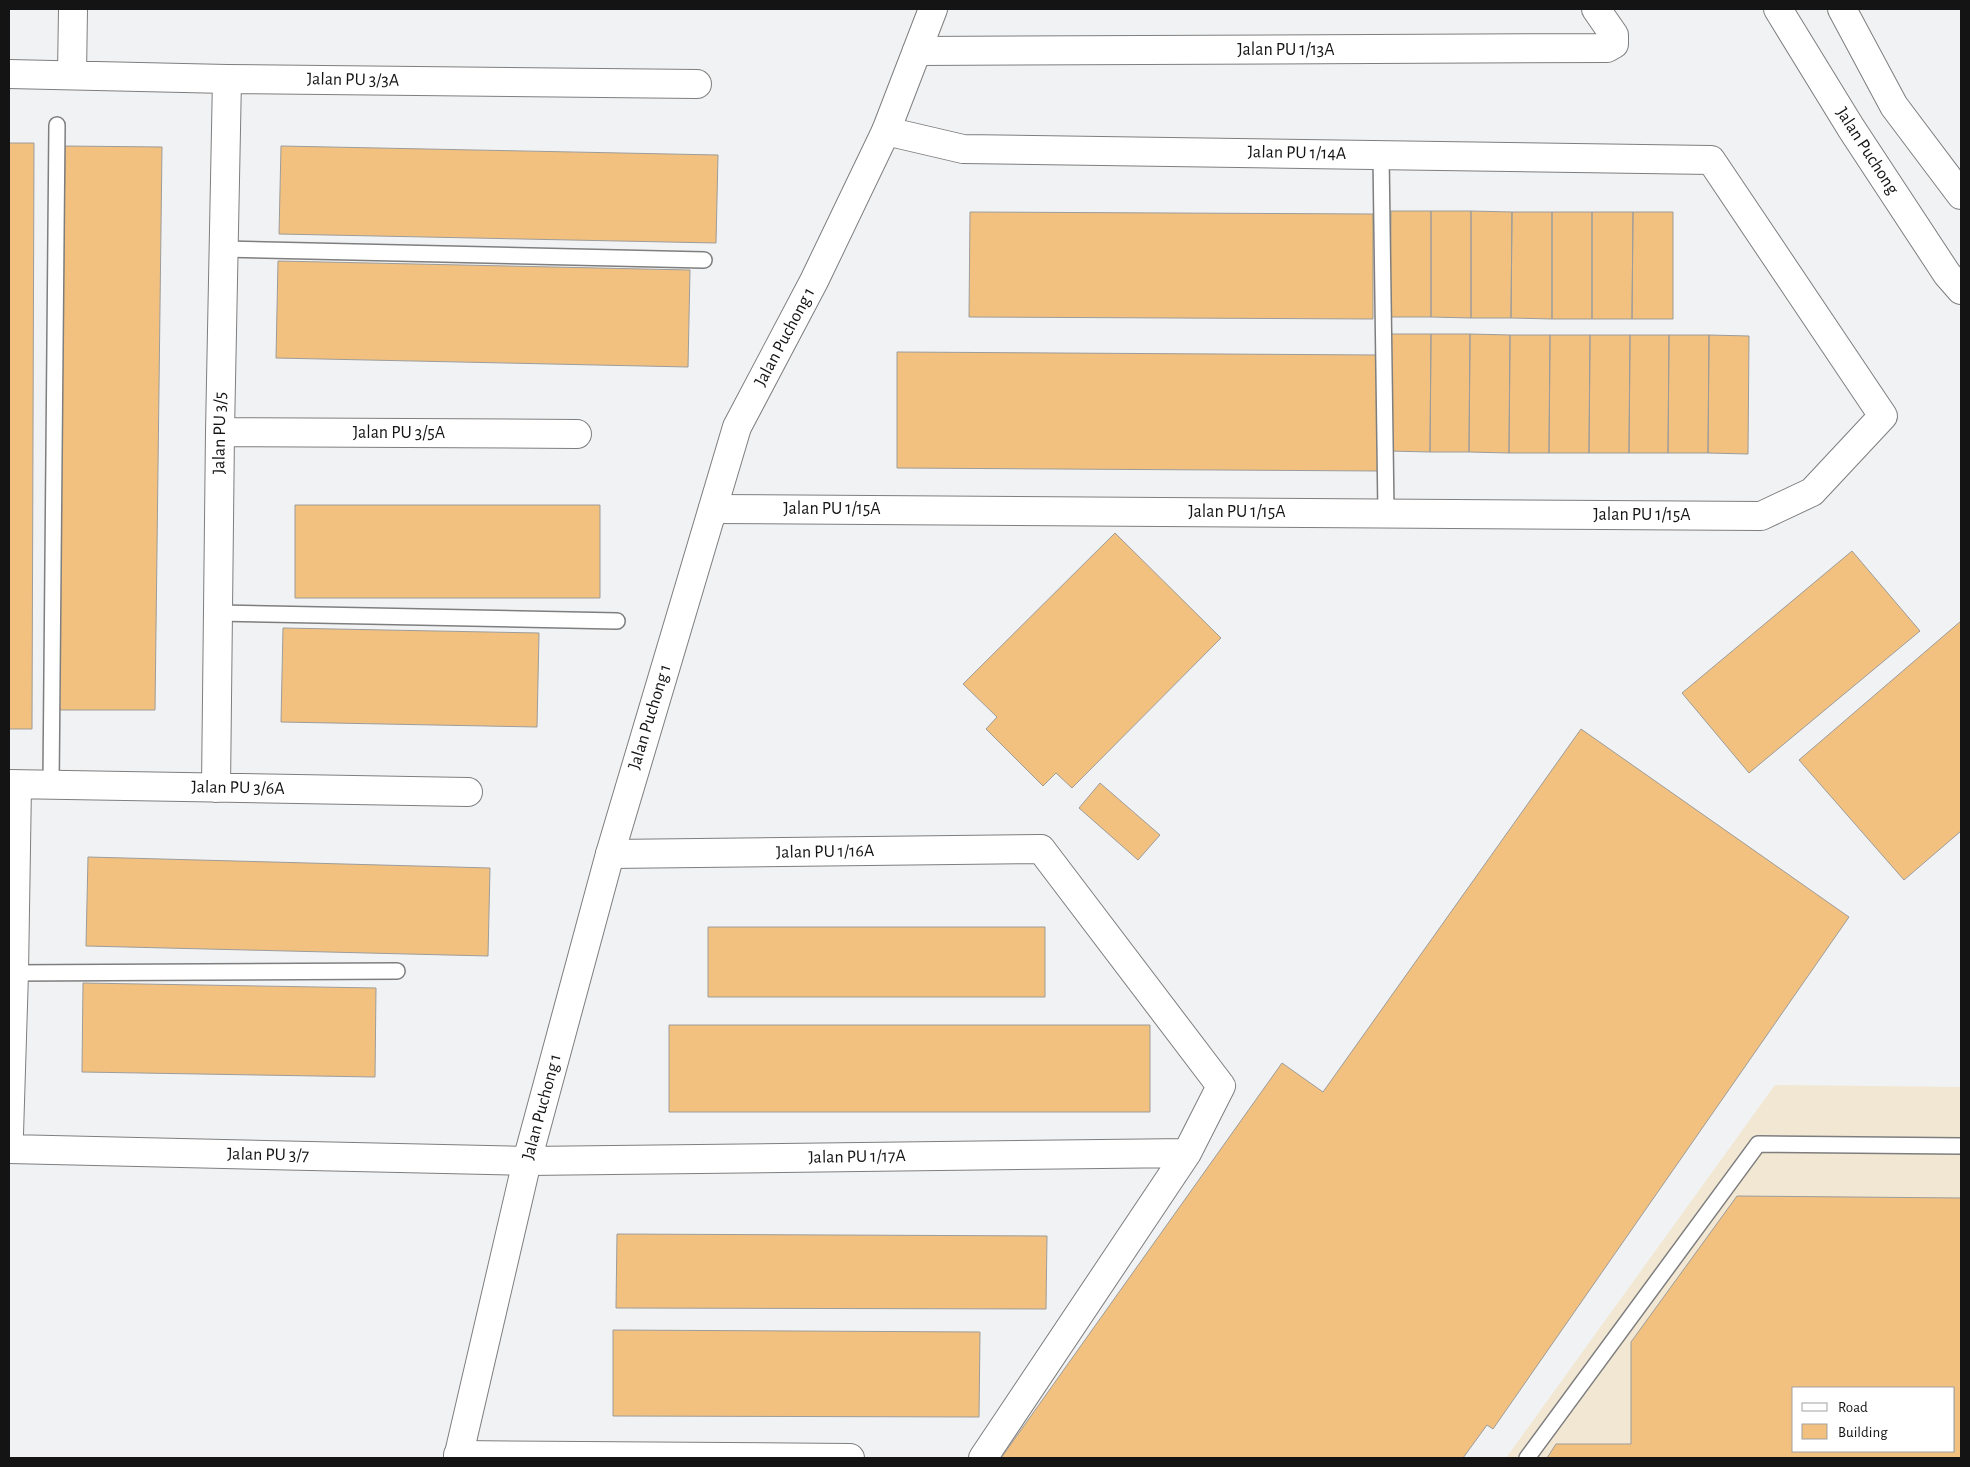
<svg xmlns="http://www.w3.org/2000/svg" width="1970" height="1467" font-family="'Alegreya Sans',sans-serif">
<rect width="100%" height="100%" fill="#f1f2f3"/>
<path fill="#f1e7d2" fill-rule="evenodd" d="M1775,1085l186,2v371h-455zM1794,1388h160v63h-160z"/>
<path fill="#f2c17f" stroke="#9d9c9b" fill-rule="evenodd" d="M9,143h25l-2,586h-23z
M65,146l97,1 -7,563h-96z
M281,146l437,9 -2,88 -437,-9z
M1391,211h40v106h-41z
M1431,211h40v107l-40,-1z
M1471,211l41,1 -1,106h-40z
M970,212l403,2v105l-404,-2z
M1512,212h40v107l-41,-1z
M1552,212h40v107h-40z
M1592,212h41l-1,107h-40z
M1633,212h40v107h-41z
M278,261l412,9 -2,97 -412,-9z
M1391,334h40l-1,118 -40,-1z
M1431,334h39l-1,118h-39z
M1470,334l40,1 -1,118 -40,-1z
M1510,335h40l-1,118h-40z
M1550,335h40l-1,118h-40z
M1590,335h40l-1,118h-40z
M1630,335h39l-1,118h-39z
M1669,335h40l-1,118h-40z
M1709,335l40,1 -1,118 -40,-1z
M897,352l481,3v116l-481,-3z
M295,505h305v93h-305z
M1115,533l106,105 -149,150 -16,-15 -13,13 -57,-57 11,-12 -34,-33z
M1852,551l68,80 -171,142 -67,-80z
M1961,621v210l-57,49 -105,-120z
M283,628l256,5 -2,94 -256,-5z
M1581,729l268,188 -356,512 -6,-4 -24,33h-462l281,-395 41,29z
M1100,783l60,52 -22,25 -59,-52z
M88,857l402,11 -2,88 -402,-10z
M708,927h337v70h-337z
M83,983l293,5 -1,89 -293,-5z
M669,1025h481v87h-481z
M1737,1196l224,2v260h-414l9,-14h75v-102zM1794,1388h160v63h-160z
M617,1234l430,2 -1,73 -430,-1z
M613,1330l367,2 -1,85 -366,-1z"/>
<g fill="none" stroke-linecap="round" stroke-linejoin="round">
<defs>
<path id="lane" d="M1381,155l5,358
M223,249l481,11
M218,613l399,8
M51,785l6,-660
M9,973l388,-2
M1527,1458l231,-314 203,2"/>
<path id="street" d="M917,51l690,-3 7,-4v-9l-18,-26
M9,74l218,5 470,5
M72,75l1,-66
M220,432l357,2
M713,509l1048,7 51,-24 71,-76 -172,-256 -748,-11 -77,-18
M9,784l459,8
M216,788l4,-356 7,-353
M610,854l431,-5 180,237 -34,67 -204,305
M9,1134l5,-161 3,-188
M9,1149l518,12 660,-8
M458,1455l392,3"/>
<path id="secondary" d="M458,1458l69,-297 83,-307 127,-427 77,-146 72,-150 47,-122"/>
<path id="primary" d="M1778,9l73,119 96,146 14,16
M1842,9l52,97 67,89"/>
</defs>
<use href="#lane" stroke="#7e7e7f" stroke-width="18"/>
<use href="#street" stroke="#7e7e7f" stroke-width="30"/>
<use href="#secondary" stroke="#7e7e7f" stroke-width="30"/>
<use href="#primary" stroke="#7e7e7f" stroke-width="30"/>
<use href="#lane" stroke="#fff" stroke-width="15"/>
<use href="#street" stroke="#fff" stroke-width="28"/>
<use href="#secondary" stroke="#fff" stroke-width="28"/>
<use href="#primary" stroke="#fff" stroke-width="28"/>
</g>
<g text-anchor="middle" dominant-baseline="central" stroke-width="4" stroke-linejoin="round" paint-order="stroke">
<g font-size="18" fill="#141415" stroke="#fff">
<text x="1286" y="50">Jalan PU 1/13A</text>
<text transform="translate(353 80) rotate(1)">Jalan PU 3/3A</text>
<text transform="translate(1867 151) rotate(57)">Jalan Puchong</text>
<text transform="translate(1297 153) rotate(1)">Jalan PU 1/14A</text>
<text transform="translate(785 337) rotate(-62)">Jalan Puchong 1</text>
<text transform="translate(220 433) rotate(-89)">Jalan PU 3/5</text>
<text x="399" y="433">Jalan PU 3/5A</text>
<text x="832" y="509">Jalan PU 1/15A</text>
<text x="1237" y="512">Jalan PU 1/15A</text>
<text x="1642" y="515">Jalan PU 1/15A</text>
<text transform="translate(650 717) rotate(-73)">Jalan Puchong 1</text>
<text transform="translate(238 788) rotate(1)">Jalan PU 3/6A</text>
<text transform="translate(825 852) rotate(-1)">Jalan PU 1/16A</text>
<text transform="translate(542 1107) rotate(-75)">Jalan Puchong 1</text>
<text transform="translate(268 1155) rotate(1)">Jalan PU 3/7</text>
<text transform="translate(857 1157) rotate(-1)">Jalan PU 1/17A</text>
</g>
</g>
<rect width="1970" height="1467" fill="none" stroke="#141415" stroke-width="20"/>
<rect x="1792" y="1387" width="162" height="65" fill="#ffffff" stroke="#a1a1a1"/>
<rect x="1802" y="1403" width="25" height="8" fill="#ffffff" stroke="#a1a1a1"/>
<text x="1838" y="1412" font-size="15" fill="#141415">Road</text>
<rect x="1802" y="1424" width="25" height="15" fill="#f2c17f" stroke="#a1a1a1"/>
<text x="1838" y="1437" font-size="15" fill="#141415">Building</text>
</svg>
